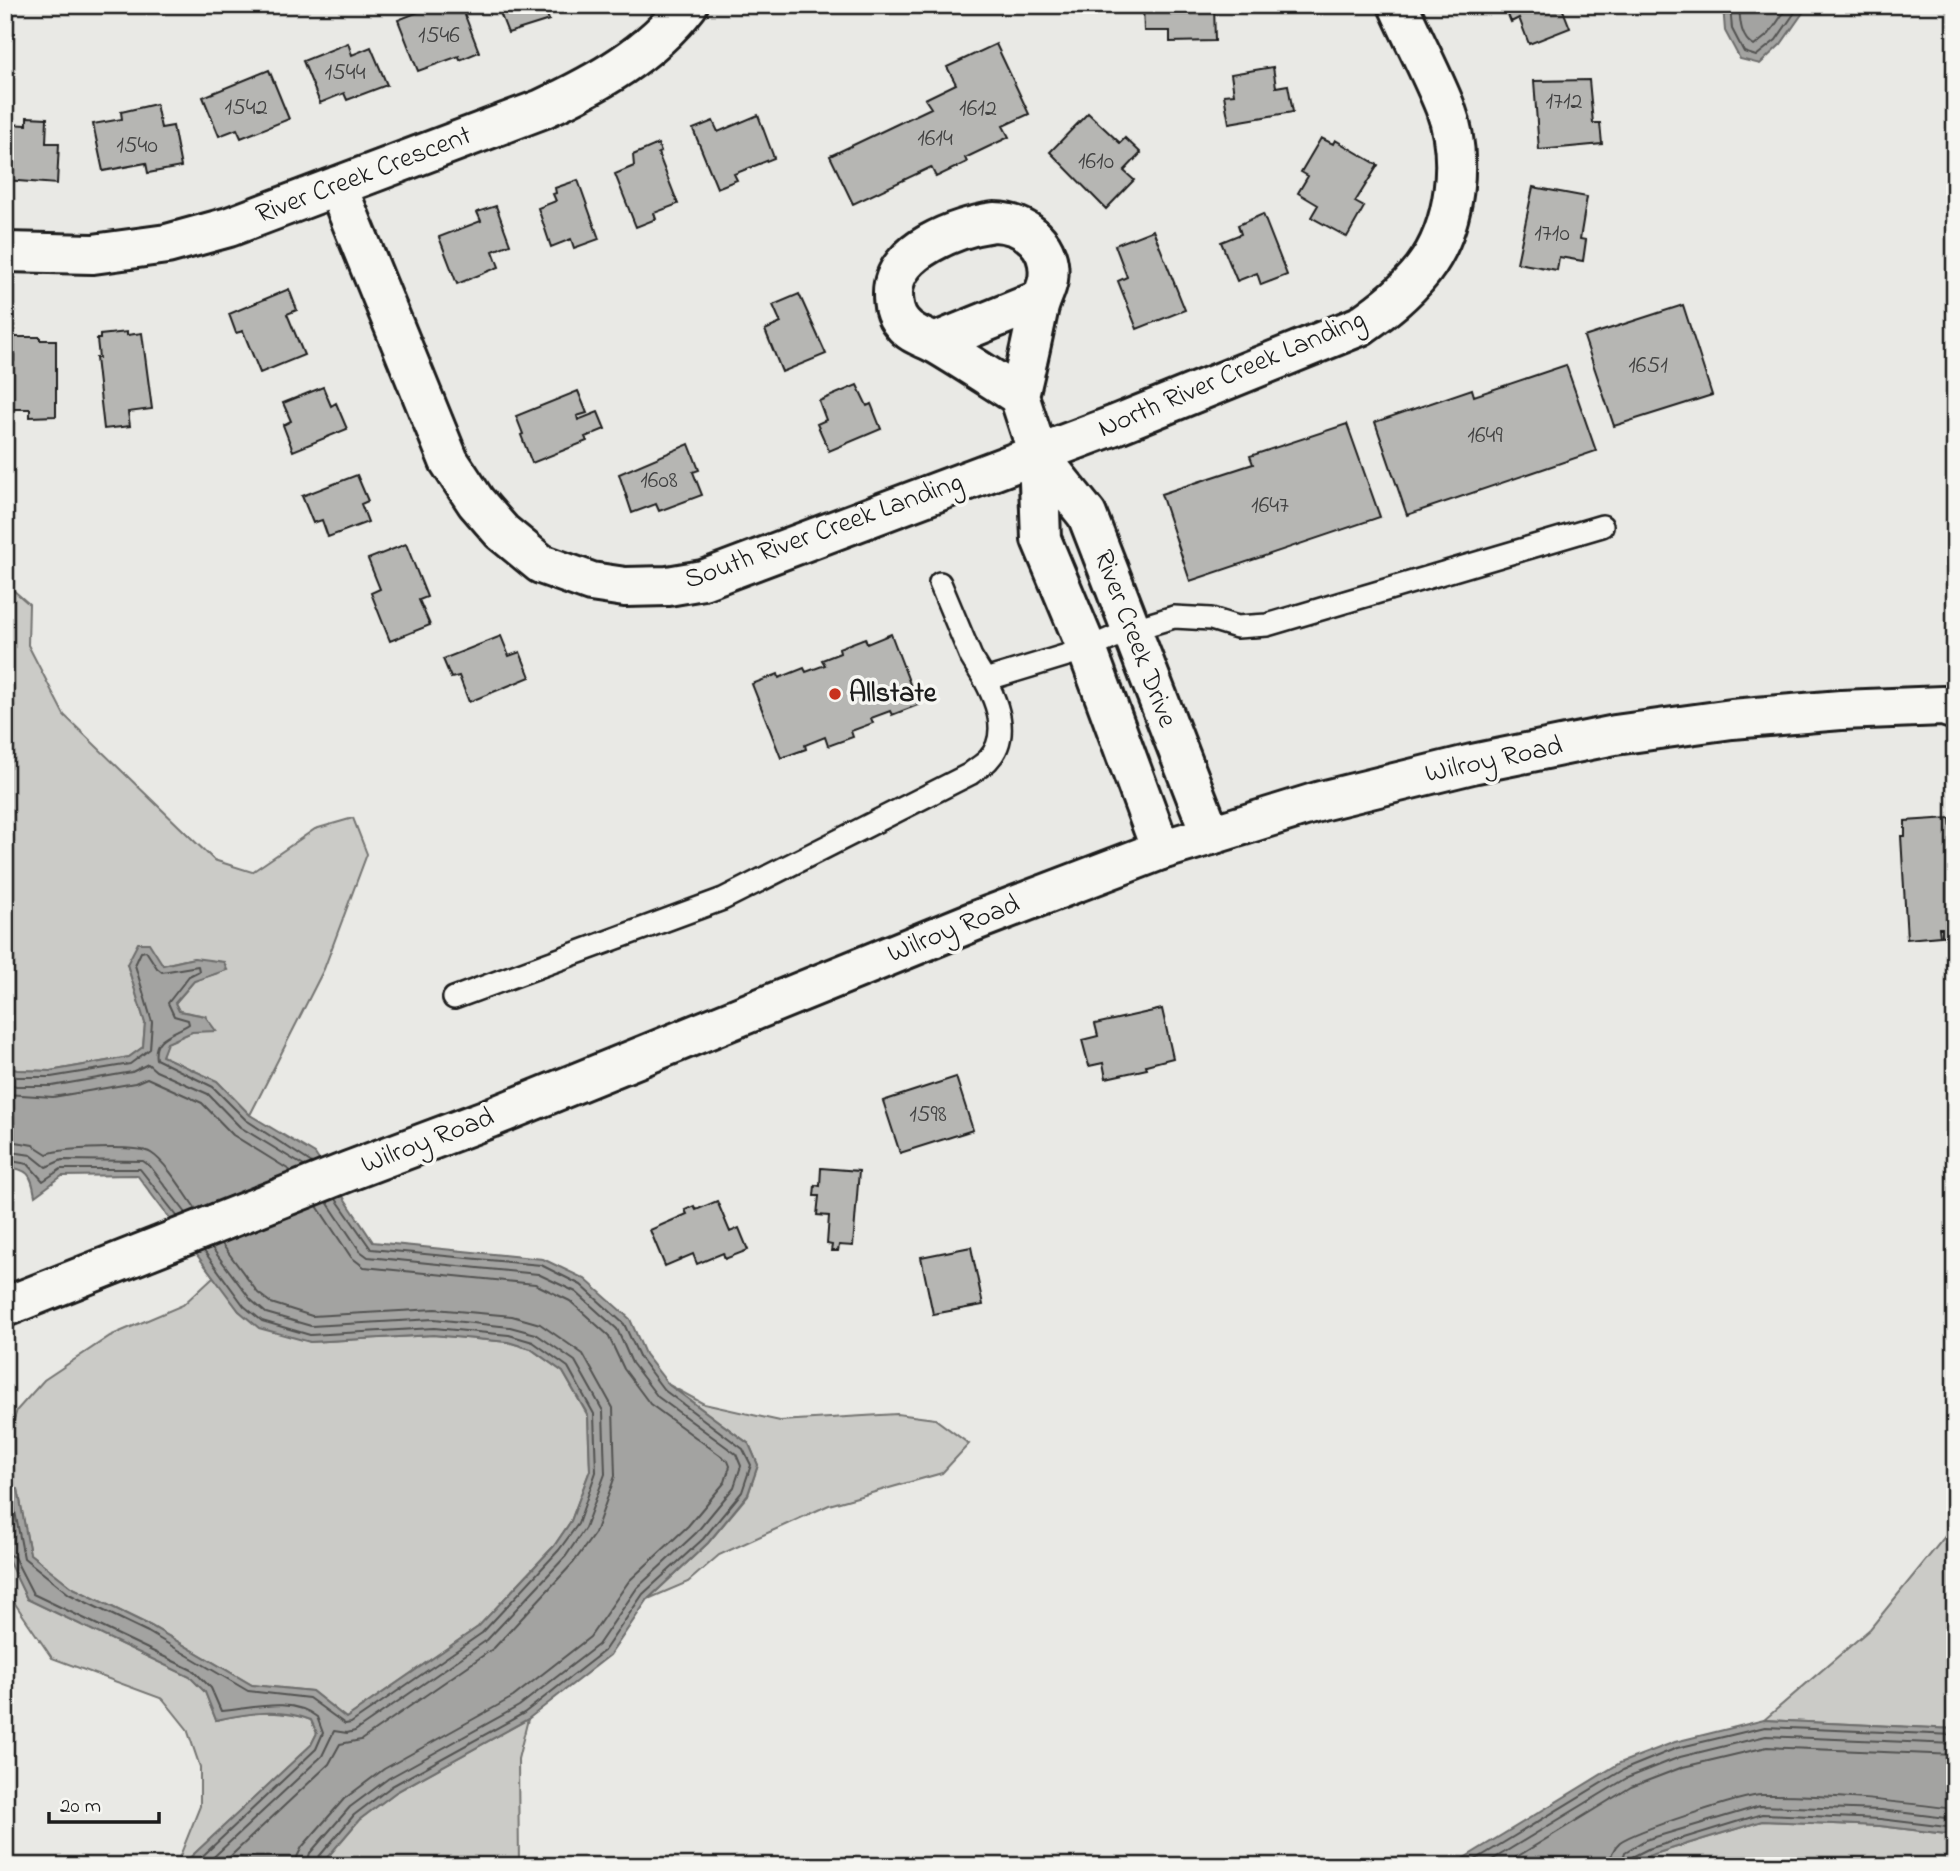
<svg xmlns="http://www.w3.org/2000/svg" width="1960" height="1871" font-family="'Indie Flower',sans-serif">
<rect width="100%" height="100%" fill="#e9e9e5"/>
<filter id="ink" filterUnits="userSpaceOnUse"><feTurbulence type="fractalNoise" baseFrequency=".0143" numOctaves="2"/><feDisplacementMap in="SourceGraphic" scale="14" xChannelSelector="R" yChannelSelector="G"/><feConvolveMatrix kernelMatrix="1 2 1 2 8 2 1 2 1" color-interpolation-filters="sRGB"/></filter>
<g filter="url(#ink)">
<path fill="#cbcbc7" stroke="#747472" stroke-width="2" d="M5,583l24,21 -1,41 36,70 150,145 38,12 63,-43 38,-11 14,36 -43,115 -74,146 -33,-34 -55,-25 4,-13 26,-11 13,-16 -26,-5 -4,-8 19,-22 32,-11 -32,-12 -31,7 -36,-1 18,59 -2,24 -14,10 -79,14 -33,-1 -12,-3z
M214,1276l25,35 71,31 123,-7 75,7 23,7 32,23 25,44 2,54 -19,51 -17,25 -76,81 -132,91 -34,-27 -60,-6 -101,-59 -78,-38 -43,-34 -12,-65 -13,-3v-37l12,-39 27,-30 66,-44 73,-31z
M669,1385l35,19 76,17 117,-7 38,5 34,25 -27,29 -113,32 -110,50 -31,27 -40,17 60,-56 40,-48 10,-30 -9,-21z
M1955,1524v205l-191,-9 106,-91z
M5,1552l22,47 163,78 15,15 11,28c31,-7 64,-12 95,0l6,13 -6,12 -130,121h-5l24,-60v-39l-13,-38 -24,-30 -111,-41 -47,-69z
M528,1719l-10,40 1,107h-199l39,-46 37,-28z
M1762,1821l118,5 75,9v31h-324l20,-11z"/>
<path fill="#a3a3a1" stroke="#6d6d6c" stroke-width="2" d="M1723,5h84v2l-26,37 -21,20 -20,-5 -15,-28z
M138,943h11l14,22 31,-7 30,4 3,8 -33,11 -19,22 4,8 26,5 11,15 -24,1 -25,11 -5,13 55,25 33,34 65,39 58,88 170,17 42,20 45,40 15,35 24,31 80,59 9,21 -10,29 -40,49 -60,56 -38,56 -82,64 -132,73 -37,28 -39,46h-139l130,-121 6,-12 -6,-13c-31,-12 -64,-7 -95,0l-11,-28 -15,-15 -163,-78 -22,-45v-68l13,3 12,65 43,34 78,38 101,59 60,6 34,27 132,-91 76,-81 17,-25 19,-51 -2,-55 -25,-43 -32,-23 -23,-7 -75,-7 -123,7 -51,-14 -20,-17 -102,-136 -75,1 -27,20c-4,-24 -6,-25 -30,-30v-99l12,3 33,1 79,-14 14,-10 2,-24 -18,-59z
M1764,1720l191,9v106l-75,-9 -118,-5 -111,34 -20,11h-180l169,-103 55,-21z"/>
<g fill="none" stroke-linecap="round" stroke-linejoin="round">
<path stroke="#525251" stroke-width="2" d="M1730,5l2,24 12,23 12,4 20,-16 24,-35
M1739,5c1,15 1,33 15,41l15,-12 20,-29
M5,1074l12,3h34l79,-13 20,-15 2,-27 -17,-57 6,-13 5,-1 11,17 5,4 36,-6 1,5 -10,5 -21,27 6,13 14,4 1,4c-15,10 -37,12 -33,35l57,28 33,33 66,43
M5,1083l11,3h36l80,-14 16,-8 8,7 52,23 32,33 64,39
M5,1094l48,3 82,-14 12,-5 55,25 31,32 58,36
M5,1140l28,5 14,9c14,-6 91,-9 104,-1 15,9 34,41 45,56
M5,1151l26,4 15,12 16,-7 81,1 7,5 36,47
M5,1160l23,4 15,17 18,-12h79l37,47
M5,1491l7,5 12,62 45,36 79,38 100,59 61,7 36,26 6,-1 131,-90 77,-83 19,-26 18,-52 -2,-58 -26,-47 -35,-25 -24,-7 -75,-7 -124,7 -48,-14 -18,-15 -40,-55
M5,1553l9,4 19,37 161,77 17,17 10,23c29,-2 70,-15 96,6l6,16 -7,16 -124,117
M204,1866l118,-110 12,-25 13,2 8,-2 132,-91 79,-84 19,-28 20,-54 -2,-63 -28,-50 -39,-27 -26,-7 -76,-8 -123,7 -45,-13 -15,-13 -39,-52
M220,1866l109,-102 11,-20 21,-4 133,-92 80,-86 21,-29 20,-57 -2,-68 -30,-54 -43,-30 -28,-8 -77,-7 -123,7 -41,-13 -13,-10 -36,-49
M296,1866l1,-9 5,-10 42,-48 40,-30 129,-72 77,-60 39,-56 59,-55 37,-44 5,-16 -2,-5 -78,-57 -26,-35 -16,-34 -38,-34 -35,-17 -171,-17 -13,-10 -34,-51
M306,1866l4,-13 40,-46 39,-29 130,-72 79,-61 39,-57 59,-55 38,-46 7,-21 -5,-12 -78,-57 -26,-34 -15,-34 -41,-37 -38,-18 -170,-17 -8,-6 -33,-49
M315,1866l2,-7 37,-44 38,-29 132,-73 80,-62 39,-57 60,-55 39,-47 9,-27 -8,-16 -79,-59 -24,-32 -16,-34 -43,-39 -40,-20 -170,-16 -35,-50
M1465,1866l158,-96 54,-22 88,-21 190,8
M1482,1866l145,-88 53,-21 86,-21 189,8
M1502,1866l129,-79 52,-20 84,-20 188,8
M1610,1866c0,-10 3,-18 10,-24 15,-11 124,-47 142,-47 64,-1 129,6 193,14
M1621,1866l4,-14 20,-12 115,-34 121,4 74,9
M1629,1866l3,-9 16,-8 114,-35 118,5 75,9"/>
</g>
<path fill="#b6b6b3" stroke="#1c1c1c" stroke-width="2" d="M461,5l18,47 -19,8 -1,-4 -41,15 -20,-51 38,-15z
M497,5h67l-18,7 3,8 -41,13z
M1143,5h71l1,36 -45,1v-11h-26z
M1504,5h57l9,23 -41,16 -10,-26 -8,4z
M348,43l4,12 19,-8 16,38 -40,15 -3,-7 -24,10 -17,-42z
M996,44l33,70 -26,12 6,11 -44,21 2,4 -31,15 -5,-10 -78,37 -23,-48 101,-48 -6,-9 31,-15 -9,-17z
M1273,67l3,20 12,-2 5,27 -64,11 -5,-28 10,-1 -3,-20z
M269,70l20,49 -48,19 -4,-9 -18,7 -16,-39z
M1589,80l4,43h7l2,21 -63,6 -5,-69z
M156,104l5,24 12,-2 8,41 -33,6 -2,-10 -43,8 -10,-47 29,-5 -1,-7z
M1088,113l32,30 5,-5 16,15 -17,18 10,9 -28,29 -56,-57z
M758,115l16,43 -40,16 3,6 -20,8 -24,-59 20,-8 5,11z
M27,117l20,1 -1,25h13l-2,41 -52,-4v-56l22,1z
M1321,138l12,6 2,-4 43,25 -23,37 9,5 -17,30 -36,-20 7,-12 -20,-12 10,-17 -7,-4z
M658,144l3,8 -3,1 20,51 -24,9 2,6 -20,8 -21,-53 19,-8 -1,-11z
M578,180l21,59 -25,9 -3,-9 -20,8 -13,-39 18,-7 -3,-7 3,-1 -1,-5z
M1533,187l54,10 -7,42 6,1 -3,21 -24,-4 -2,13 -40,-7z
M496,206l14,38 -17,7 6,16 -42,17 -18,-47 42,-16 -4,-9z
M1263,214l24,61 -26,10 -4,-12 -20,8 -16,-39 20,-8 -3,-9z
M1153,230l32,80 -48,19 -19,-48 9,-4 -12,-32z
M289,289l8,21 -10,4 17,41 -44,18 -17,-42 -7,2 -7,-19z
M799,294l27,60 -44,18 -17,-42 16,-7 -8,-18z
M1683,305l29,90 -98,31 -30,-89z
M127,332v3l15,-2 10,76 -24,3 2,14 -26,3 -8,-71h3l-2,-19h3v-4z
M14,337h26v3h16v76l-26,1v-8h-25v-47l9,-1z
M1566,365l30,86 -189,64 -32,-93 97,-33 2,7z
M857,385l10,21 4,-2 10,25 -52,22 -12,-27 9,-4 -7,-19z
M323,387l8,19 5,-3 11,26 -54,22 -10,-26 8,-4 -8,-18z
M578,391l9,22 -10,3 1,4 20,-8 7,17 -20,8 2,4 -55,22 -11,-28 2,-1 -7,-18z
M1347,424l33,93 -190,64 -29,-87 92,-30 -3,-8z
M689,444l10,26 -6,2 9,23 -43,16 -3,-7 -24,9 -13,-39z
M357,475l11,26 -7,3 7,18 -40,15 -6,-17 -9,3 -11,-27z
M406,544l21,53 -8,3 11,25 -40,16 -19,-48 9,-4 -12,-30z
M891,634l27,71 -26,10 -2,-4 -19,7 2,5 -22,8 2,6 -25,9 -3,-9 -20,8 1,4 -25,9 -29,-74 26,-10 1,4 25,-10 2,4 19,-7 -3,-5 18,-7 -1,-5 26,-10 2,6z
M501,636l8,20 11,-4 10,25 -61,25 -10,-26 -8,2 -8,-19z
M1950,818l1,13h3l1,6v98l-13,1v-8h-3l1,8 -33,3 -6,-103h4v-15z
M1162,1009l11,49 -27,7 1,4 -41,9 -3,-15 -14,3 -7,-26 16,-4 -3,-12z
M956,1077l17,53 -73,23 -17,-52z
M821,1168l38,3 -6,75 -14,-1 -1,6h-7l1,-6 -5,-1 2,-28 -12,-1 2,-19h-5l1,-11 5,1z
M717,1201l13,31 9,-4 9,22 -23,9 -2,-6 -26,11 -4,-10 -28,12 -15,-36 37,-16 -2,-4 9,-4 2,4z
M971,1247l12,58 -50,9 -12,-57z"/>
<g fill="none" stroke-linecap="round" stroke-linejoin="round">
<defs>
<path id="lane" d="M940,583l31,74 14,23 102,-31 44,-19 43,-13 37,2 26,8 30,-2 335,-99
M454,998l269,-99 247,-125c6,-5 13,-9 18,-14 22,-23 10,-56 -3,-80"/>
<path id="street" d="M337,186l112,275 27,41 26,30 39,32 50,18 34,5 43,-1 35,-6 412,-155 245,-99c24,-17 45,-33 63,-56 33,-43 41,-113 22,-163 -14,-35 -32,-68 -47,-102
M994,222c32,1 59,23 54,58 -2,11 -8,20 -10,31 -6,29 -12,57 -19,85 -27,-17 -54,-35 -81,-51 -13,-8 -26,-9 -36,-22 -8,-9 -9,-19 -9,-30 0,-43 65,-66 101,-71z
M5,252l88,2 74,-10 62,-17 313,-118c56,-26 108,-55 146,-104
M934,343l106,-43
M1019,396l19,58 3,85 46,110 74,201
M1038,454l49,61 124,320"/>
<path id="primary" d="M5,1307l344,-136 141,-53 485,-197 186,-71 50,-15 110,-34 151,-37 143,-29 117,-16 109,-9 102,-4 12,4"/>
</defs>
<use href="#lane" stroke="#1c1c1c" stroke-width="26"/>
<use href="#street" stroke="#1c1c1c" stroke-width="44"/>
<use href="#primary" stroke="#1c1c1c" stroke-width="44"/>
<use href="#lane" stroke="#f6f6f2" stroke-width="21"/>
<use href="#street" stroke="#f6f6f2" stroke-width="38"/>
<use href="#primary" stroke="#f6f6f2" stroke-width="38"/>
</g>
</g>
<circle fill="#c8321e" stroke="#f6f6f2" stroke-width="2.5" cx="835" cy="694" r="7"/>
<g text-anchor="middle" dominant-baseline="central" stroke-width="7" stroke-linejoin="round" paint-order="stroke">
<g font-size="24" fill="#424242">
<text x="439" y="36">1546</text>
<text x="345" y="73">1544</text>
<text x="1564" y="102">1712</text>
<text x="246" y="108">1542</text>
<text x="978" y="109">1612</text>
<text x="935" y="139">1614</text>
<text x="137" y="146">1540</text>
<text x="1096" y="162">1610</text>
<text x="1552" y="234">1710</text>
<text x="1648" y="366">1651</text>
<text x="1485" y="436">1649</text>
<text x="659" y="481">1608</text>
<text x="1270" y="506">1647</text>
<text x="928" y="1115">1598</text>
</g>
<g font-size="28" fill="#1c1c1c" stroke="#f6f6f2">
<text transform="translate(364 176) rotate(-21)">River Creek Crescent</text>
<text transform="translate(1232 375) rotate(-23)">North River Creek Landing</text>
<text transform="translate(824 532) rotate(-20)">South River Creek Landing</text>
<text transform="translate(1134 639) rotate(69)">River Creek Drive</text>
<text transform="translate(1494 761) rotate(-12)">Wilroy Road</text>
<text transform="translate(954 930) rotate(-22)">Wilroy Road</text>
<text transform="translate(428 1142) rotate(-21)">Wilroy Road</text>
</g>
<g font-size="28" font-weight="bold" fill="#1c1c1c" stroke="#f6f6f2" text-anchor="start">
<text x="849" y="694">Allstate</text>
</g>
</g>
<rect width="1960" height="1871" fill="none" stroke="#f6f6f2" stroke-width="28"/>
<rect x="14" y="14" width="1932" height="1843" fill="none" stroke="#1c1c1c" stroke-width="2.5" filter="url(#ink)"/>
<path d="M49 1812v10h110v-10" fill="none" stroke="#1c1c1c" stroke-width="3.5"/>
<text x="60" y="1812" font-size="21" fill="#1c1c1c" stroke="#f6f6f2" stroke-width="5" paint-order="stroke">20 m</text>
</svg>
